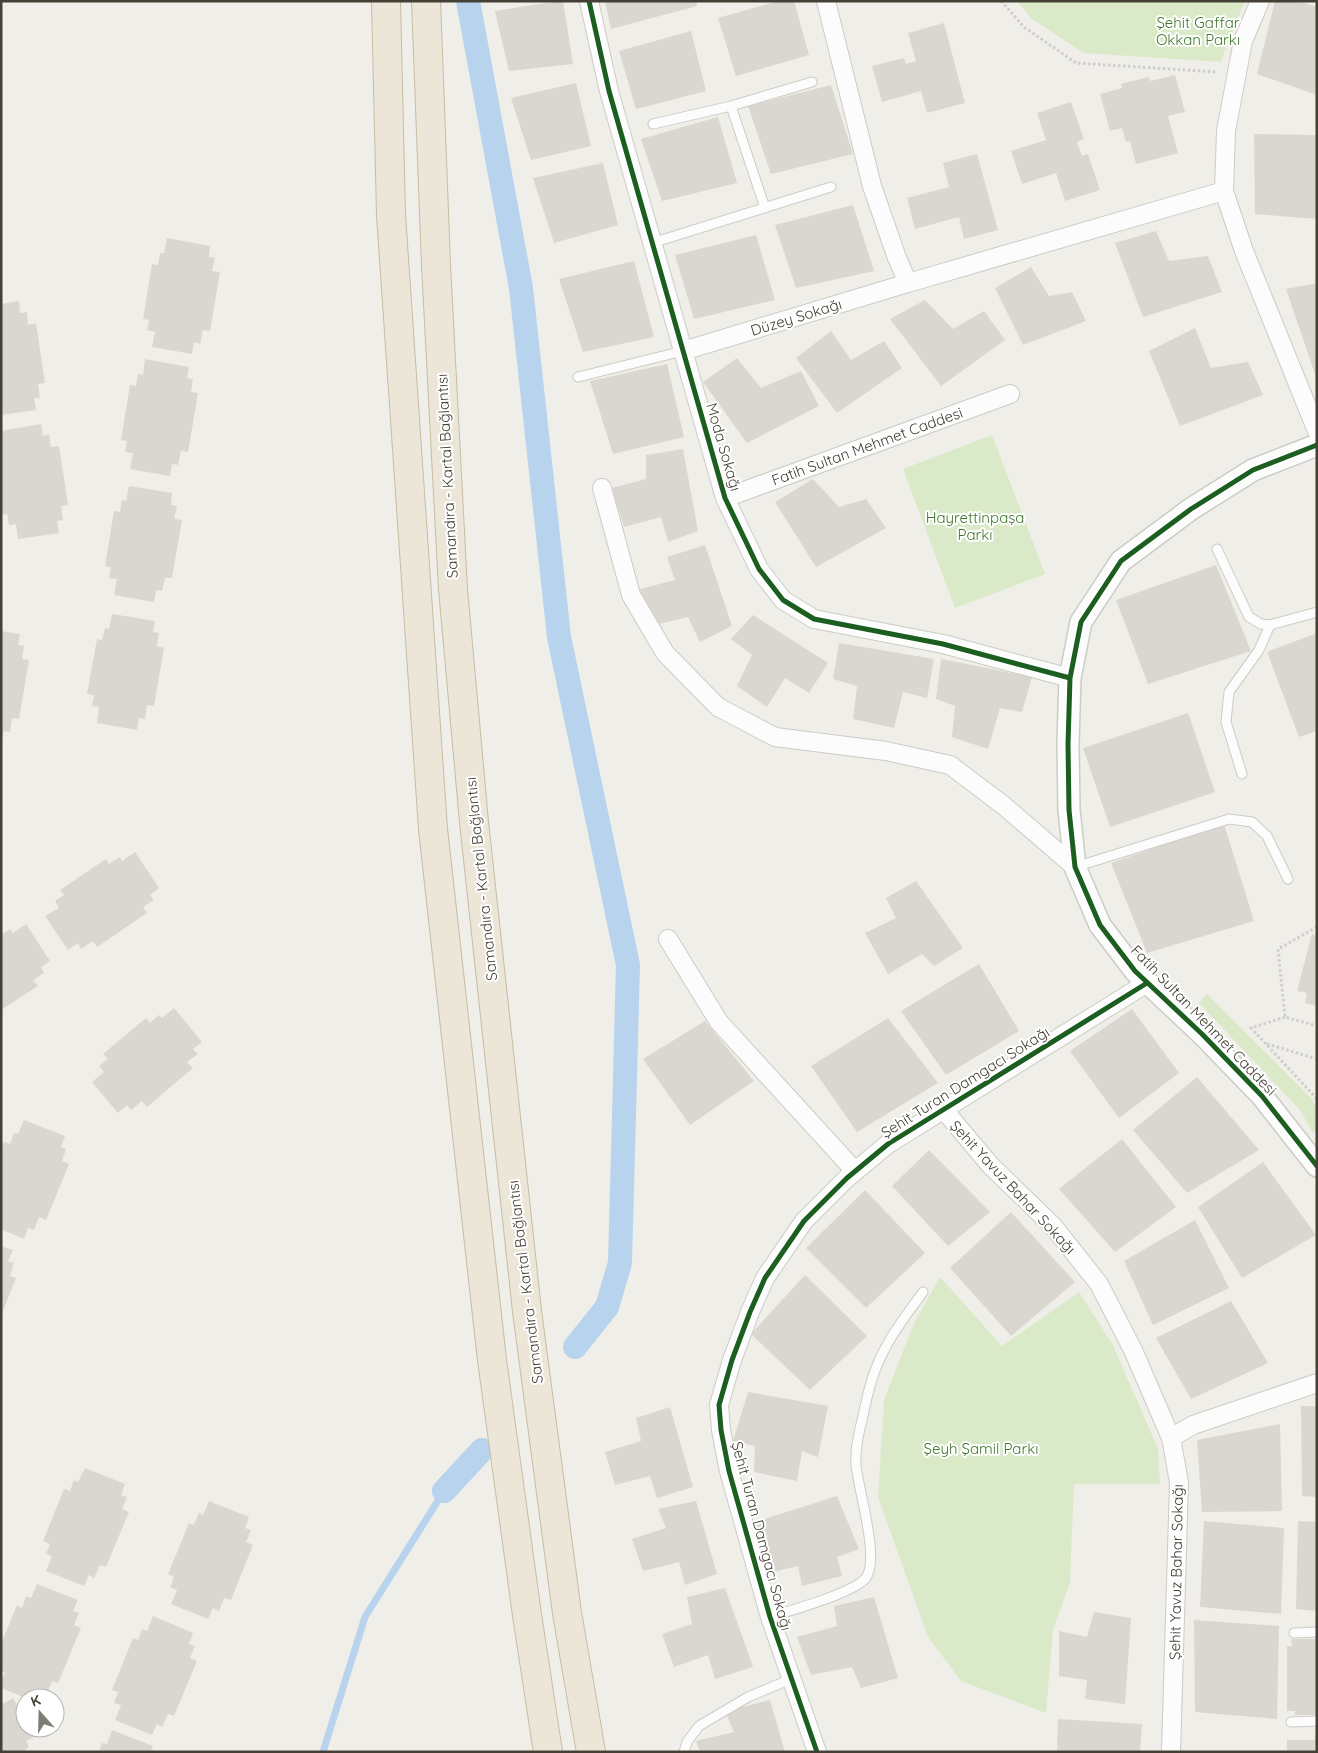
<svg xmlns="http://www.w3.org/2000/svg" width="1318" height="1753" font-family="Quicksand,sans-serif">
<rect width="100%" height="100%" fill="#efeee8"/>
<path fill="#daeac8" d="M1017,1h228l-18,43 -6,18 -137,-9 -52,-34z
M992,435l53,139 -90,34 -52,-139z
M1207,994l104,104 6,8v23l-4,4 -13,-23 -101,-107z
M940,1277l62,69 77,-54 34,53 45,104 2,35h-86l-4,98 -17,48 -7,83 -85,-32 -33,-44 -50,-140 6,-97 30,-77z"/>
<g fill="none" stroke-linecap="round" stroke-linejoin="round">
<path stroke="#b8d3ed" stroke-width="7" d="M323,1752l42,-135 79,-126"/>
<path stroke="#b8d3ed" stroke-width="24" d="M468,1l53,287 38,349 69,328 -8,298 -13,44 -32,40
M444,1491l38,-41"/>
</g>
<path fill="#d9d7d0" d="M557,1h6l10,63 -64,7 -14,-60z
M605,1h91l1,5 -86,23z
M778,1h16l15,54 -73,21 -18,-58z
M1275,1h23l19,6v88l-60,-21z
M944,23l21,80 -38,10 -6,-22 -39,11 -10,-36 32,-8 2,6 10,-3 -8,-28z
M691,31l15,60 -70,18 -17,-58z
M1175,75l10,37 -17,4 10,37 -42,11 -6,-23 -4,1 -4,-14 -12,3 -10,-37 22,-6 -1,-4 28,-7 1,4z
M576,83l15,63 -60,14 -20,-62z
M831,85l22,69 -82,20 -23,-68z
M1071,102l13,37 -7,3 5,14 6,-2 12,36 -35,11 -9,-28 -34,11 -11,-33 35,-11 -9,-27z
M718,117l19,66 -75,18 -21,-62z
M1254,134l63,1v84l-62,-5z
M977,154l21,76 -34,9 -5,-22 -44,12 -8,-31 42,-11 -6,-24z
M603,163l15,62 -64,18 -21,-65z
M853,205l21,66 -78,17 -21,-63z
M1156,231l13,30 39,-5 14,36 -79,25 -28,-74z
M756,235l19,65 -81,19 -19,-64z
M167,238l43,8 -1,11 6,1 -3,13 8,1 -10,59 -7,-1 -3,14 -6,-2 -2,12 -40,-7 3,-15 -8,-2 2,-10 -6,-1 9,-55 6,1 2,-12h4z
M634,261l20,76 -71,15 -24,-73z
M1031,267l18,29 23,-4 14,29 -63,24 -28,-57z
M1317,283v94h-1l-30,-88z
M925,300l28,29 31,-18 21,29 -64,46 -51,-67z
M19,301l1,12 7,-1 1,13 8,-2 9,60 -7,1 2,14h-6l2,12 -35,5v-111z
M1195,328l16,40 37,-6 15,33 -83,31 -31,-75z
M831,331l20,29 33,-19 18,27 -65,45 -41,-55z
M737,358l24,30 40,-17 18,35 -72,37 -44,-61z
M145,359l44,8 -2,11 6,1 -2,13 7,1 -10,59 -7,-1 -3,14 -6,-1 -2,12 -40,-7 3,-16 -8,-1 2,-11 -6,-1 9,-55 6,1 2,-12 5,1z
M667,364l17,73 -71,17 -23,-73z
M41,424l2,12 6,-2 2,13 8,-1 9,59 -7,1 2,14 -6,1 2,12 -41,6 -2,-15 -7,1 -2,-11 -6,1v-84z
M683,449l15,82 -30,11 -7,-25 -37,10 -12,-39 34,-9v-24z
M813,479l26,28 27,-8 20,29 -70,39 -41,-65z
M129,486l43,7 -1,12 6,1 -3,13 8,1 -10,58h-7l-3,13 -6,-1 -2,12 -40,-7 3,-16 -8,-1 2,-11 -6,-1 9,-55 6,1 2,-12 4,1z
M705,545l27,81 -32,16 -12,-25 -34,8 -14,-36 35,-9 -8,-23z
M1216,565l35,86 -103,33 -32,-84z
M112,614l43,7 -2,11 6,1 -2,13 7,2 -10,58 -7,-1 -2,14 -6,-1 -2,12 -40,-7 2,-16 -7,-1 2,-11 -7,-1 10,-55 5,1 3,-12 4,1z
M753,615l75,48 -19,30 -24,-15 -18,29 -30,-21 15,-31 -21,-16z
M1,631l19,3 -2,11 6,1 -2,13 7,1 -10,59 -7,-1 -2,14 -6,-1 -2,7z
M1317,633v98l-18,6 -32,-85z
M839,643l95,16 -7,39 -24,-6 -9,36 -41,-9 4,-33 -24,-7z
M941,659l91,18 -10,35 -22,-4 -12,41 -36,-12 3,-31 -19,-7z
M1188,713l27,79 -105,35 -27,-79z
M1224,824l30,97 -107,32 -36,-90z
M135,852l24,36 -9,7 4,5 -11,7 4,6 -50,34 -4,-6 -12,8 -3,-6 -10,7 -23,-34 14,-8 -4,-7 9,-6 -4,-5 46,-31 3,5 11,-7 2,4z
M916,881l47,67 -29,18 -12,-12 -34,20 -23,-41 31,-15 -10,-20z
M26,924l24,37 -9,6 3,6 -11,7 5,6 -37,24v-75l9,-6 3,4z
M1312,934l5,1v71l-12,-3 2,-10 -10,-2z
M979,964l40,67 -73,44 -45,-64z
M174,1008l28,34 -9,7 5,5 -11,8 6,6 -46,39 -5,-6 -11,9 -4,-5 -9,8 -26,-31 12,-10 -5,-6 9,-7 -5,-5 43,-36 4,5 9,-8 3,3z
M1132,1009l47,64 -60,45 -49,-67z
M888,1018l50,65 -81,49 -46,-66z
M705,1021l49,60 -64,44 -47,-66z
M1197,1077l62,73 -72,43 -54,-63z
M24,1120l41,16 -4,11 5,2 -4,12 7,3 -23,56 -7,-3 -5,13 -6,-2 -4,11 -23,-10v-80l3,-7 6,2 4,-11 4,1z
M1122,1139l54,68 -61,45 -56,-63z
M929,1150l61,62 -42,34 -56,-60z
M1263,1162l53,73 -74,43 -44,-71z
M865,1190l60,63 -59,55 -60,-60z
M1011,1212l64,70 -64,54 -61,-68z
M1195,1220l34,68 -76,37 -29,-64z
M1,1246l12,4 -5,11 6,2 -4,13 6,2 -15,38z
M805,1275l62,61 -57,54 -59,-56z
M1231,1301l37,62 -77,36 -35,-61z
M748,1392l80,14 -10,51 -16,-6 -5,30 -43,-9 1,-26 -22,-5z
M1301,1406h16v91l-15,-1z
M670,1407l23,80 -36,11 -7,-22 -35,9 -10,-33 36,-11 -5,-23z
M1280,1424l2,87 -80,1 -5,-72z
M85,1468l40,16 -4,11 6,2 -5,12 7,3 -23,55 -6,-2 -6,13 -5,-3 -5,11 -38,-15 6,-15 -6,-2 4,-10 -7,-3 21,-52 6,2 4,-11 4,2z
M837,1496l22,53 -22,8 5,19 -40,10 -4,-20 -25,6 -18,-50z
M209,1501l40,16 -4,11 6,2 -5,12 7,3 -22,55 -7,-2 -5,13 -6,-3 -5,11 -37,-15 6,-14 -7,-3 4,-10 -6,-3 21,-51 5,2 5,-12 4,2z
M696,1501l21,73 -32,11 -6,-23 -36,9 -11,-32 34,-11 -8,-19z
M1204,1521l80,7 -3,86 -81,-7z
M1298,1521l19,1v89l-21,-2z
M37,1584l41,16 -5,11 6,2 -5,12 7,3 -23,55 -6,-2 -5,13 -6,-3 -3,7h-12l-25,-10v-7l4,-9 -4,-1v-27l16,-39 5,3 4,-12 5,2z
M725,1588l28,79 -38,12 -7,-24 -34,12 -12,-33 30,-10 -5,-27z
M874,1597l24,81 -37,10 -9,-21 -41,8 -14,-38 40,-11 -3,-20z
M1094,1612l37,6 -6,86 -40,-5 2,-19 -28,-4v-45l28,6z
M153,1616l40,17 -4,11 6,2 -5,12 7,3 -23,55 -6,-2 -6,13 -5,-3 -5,11 -37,-15 6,-15 -7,-2 4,-11 -6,-2 21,-52 5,2 4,-11 5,2z
M1194,1620l85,6 -2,93 -82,-7z
M1291,1639h26v76h-22v-4h-8v-65h5z
M13,1698l12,20v10h6l5,8 -10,5 3,6 -7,5h-21v-47z
M770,1700l15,52h-85l-4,-11 38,-9 -9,-21z
M1058,1719l84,5 -2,28h-83z
M112,1730l41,16 -2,6h-52l3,-9 5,1z
M1315,1733h2v19h-30v-12h28z"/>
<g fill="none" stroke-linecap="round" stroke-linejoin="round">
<defs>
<path id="service" d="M731,106l34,102
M653,124l78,-18 81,-24
M652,243l179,-56
M578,377l105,-26
M1217,549l32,68 12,7 9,1 47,-13
M1242,774l-16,-52 3,-30 30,-42 11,-25
M1075,867l154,-48 23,3 15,14 21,43
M770,1617c22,-7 80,-23 95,-38 16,-18 -7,-90 -9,-114 -1,-17 3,-33 7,-49 5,-25 11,-49 24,-71 10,-19 24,-36 36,-53
M1294,1633l23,-1
M1291,1722l26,-1
M684,1752l3,-10 12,-16 49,-29 43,-18"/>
<path id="minor" d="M589,1l20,90 116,407 34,71 24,31 31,19 129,25 127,34
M826,1l46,185 25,72 11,25 316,-92
M1260,1l-17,40 -17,90 -2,60 20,60 73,180
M683,351l225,-68
M602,488l29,107 34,58 53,54 57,30 111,14 64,14 53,40 72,62
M725,498l285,-104
M668,939l51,83 136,149
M943,1109l48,57 62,60 46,58 34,66 38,88 8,44 -8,270
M1171,1438l22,-13 124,-42
M817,1752l-47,-135 -41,-146 -8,-41 -2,-25 13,-45 18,-48 15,-34 39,-57 43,-43 41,-34 259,-161"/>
<path id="tertiary" d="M1317,445l-64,25 -62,39 -70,52 -40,61 -11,56 -2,66 1,66 6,57 25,58 35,46 67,63 60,62 55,70"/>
<path id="motorway" d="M386,1l5,214 42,614 59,531 35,255 21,137
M426,1l10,264 17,324 21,233 53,489 40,302 24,139"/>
</defs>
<use href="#service" stroke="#cdcbc5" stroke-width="11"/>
<use href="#minor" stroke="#cdcbc5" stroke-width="20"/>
<use href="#tertiary" stroke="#cdcbc5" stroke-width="24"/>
<use href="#motorway" stroke="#c7bda3" stroke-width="30"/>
<path stroke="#d0ceca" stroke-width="3" stroke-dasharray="2.5 2.5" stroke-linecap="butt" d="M1001,1l23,26 52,36 141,9
M1317,927l-39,22 7,68 32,9
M1285,1017l-34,11 66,71
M1267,1044l50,15"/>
<use href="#service" stroke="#fdfcfc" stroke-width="9"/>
<use href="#minor" stroke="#fdfcfc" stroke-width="18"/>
<use href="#tertiary" stroke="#fdfcfc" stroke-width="21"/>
<use href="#motorway" stroke="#ebe6d8" stroke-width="28"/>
<defs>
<path id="cycleway" d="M589,1l20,90 116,407 34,71 24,31 31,19 129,25 127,34
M1317,445l-64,25 -62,39 -70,52 -40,61 -11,56 -2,66 1,66 6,57 25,58 35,46 67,63 60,62 55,70
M817,1752l-47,-135 -41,-146 -8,-41 -2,-25 13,-45 18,-48 15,-34 39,-57 43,-43 41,-34 259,-161"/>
</defs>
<use href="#cycleway" stroke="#fff" stroke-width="8"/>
<use href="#cycleway" stroke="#1b5e20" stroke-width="5"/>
</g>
<g text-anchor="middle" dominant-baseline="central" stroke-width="4" stroke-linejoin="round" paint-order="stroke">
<g font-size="15" fill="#3f7629" stroke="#fff">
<text x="1198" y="22">Şehit Gaffar<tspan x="1198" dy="17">Okkan Parkı</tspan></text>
<text x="975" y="517">Hayrettinpaşa<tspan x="975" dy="17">Parkı</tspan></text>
<text x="981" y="1448">Şeyh Şamil Parkı</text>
</g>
<g font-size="15" fill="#454035" stroke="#fff">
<text transform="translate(796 317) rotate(-17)">Düzey Sokağı</text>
<text transform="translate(867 446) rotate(-20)">Fatih Sultan Mehmet Caddesi</text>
<text transform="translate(724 447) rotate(74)">Moda Sokağı</text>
<text transform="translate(447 476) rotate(-93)">Samandıra - Kartal Bağlantısı</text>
<text transform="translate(481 879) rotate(-96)">Samandıra - Kartal Bağlantısı</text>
<text transform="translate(1204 1020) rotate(46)">Fatih Sultan Mehmet Caddesi</text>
<text transform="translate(965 1082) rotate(-32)">Şehit Turan Damgacı Sokağı</text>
<text transform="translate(1013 1187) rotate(47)">Şehit Yavuz Bahar Sokağı</text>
<text transform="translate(525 1282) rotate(-97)">Samandıra - Kartal Bağlantısı</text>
<text transform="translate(762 1536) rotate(75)">Şehit Turan Damgacı Sokağı</text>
<text transform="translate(1176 1572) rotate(-89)">Şehit Yavuz Bahar Sokağı</text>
</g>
</g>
<rect width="1318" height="1753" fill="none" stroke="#454035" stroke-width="5"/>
<g transform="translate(40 1713) rotate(340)"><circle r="24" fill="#ffffff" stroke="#b5b3ae"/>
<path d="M0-4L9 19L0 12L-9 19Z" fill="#807d74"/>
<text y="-8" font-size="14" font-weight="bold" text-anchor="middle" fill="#454035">K</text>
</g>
</svg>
